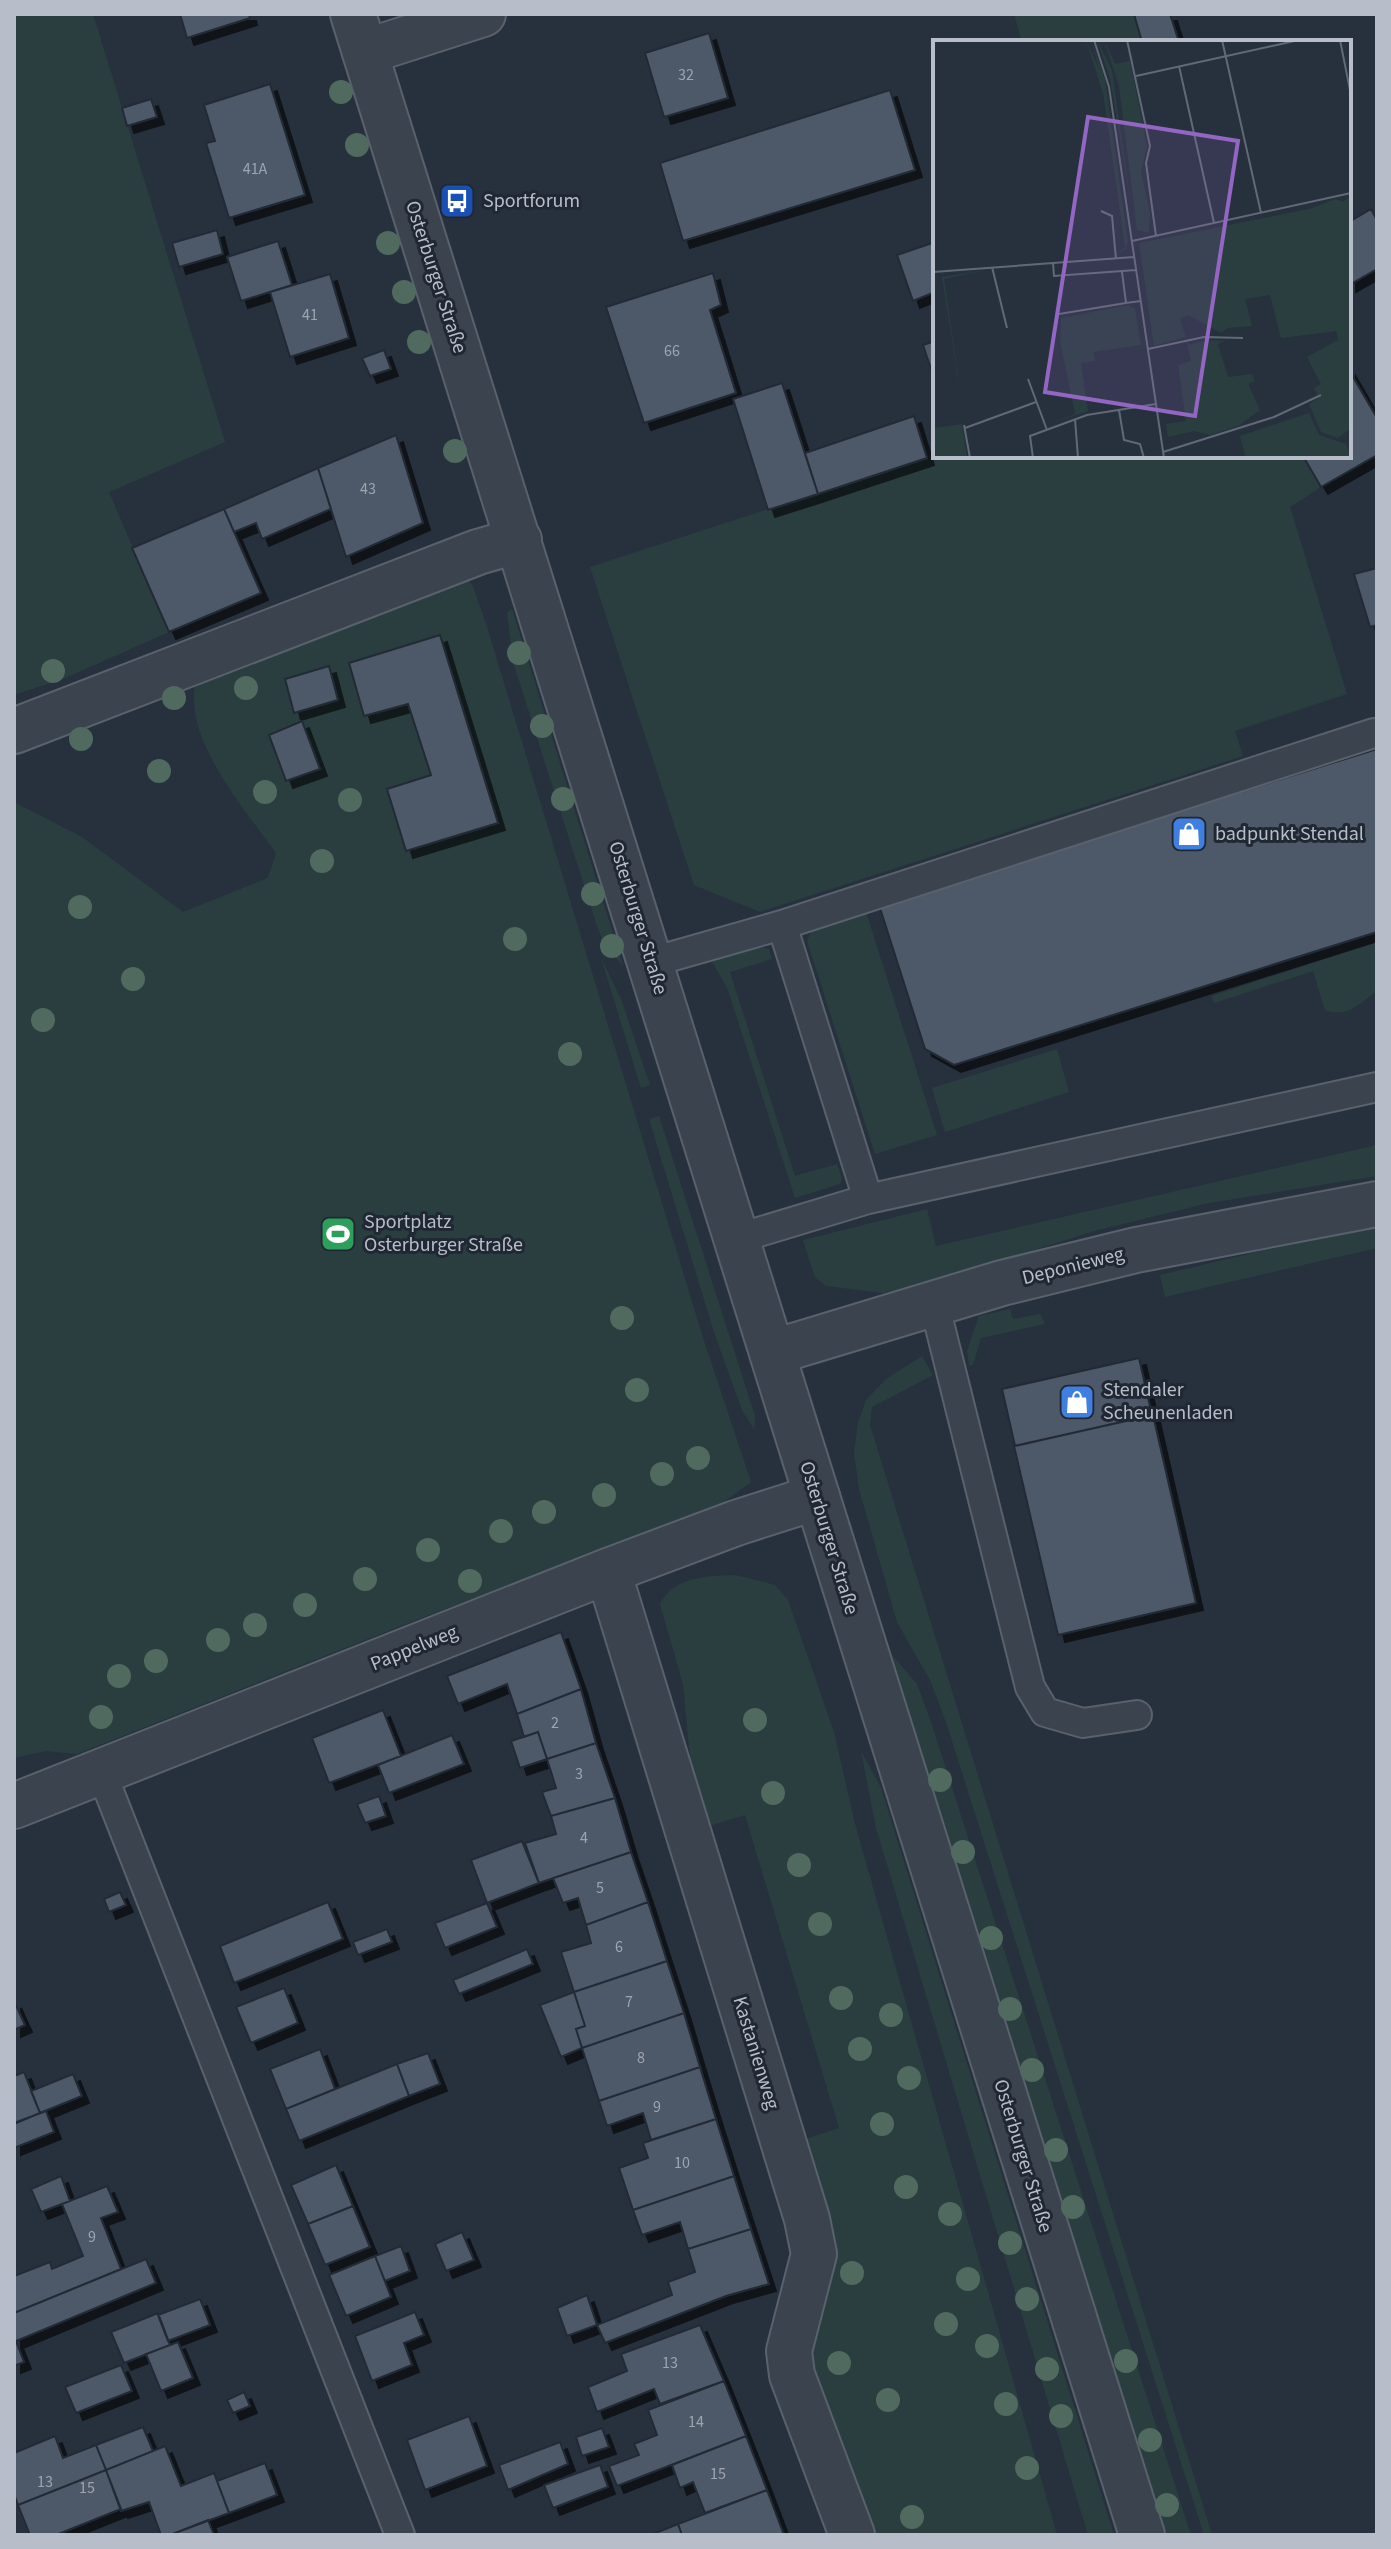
<svg xmlns="http://www.w3.org/2000/svg" width="1391" height="2549" font-family="'Source Sans 3',sans-serif">
<defs>
<filter id="shadow"><feDropShadow dx="7" dy="7" stdDeviation="0" flood-color="#0009"/></filter>
</defs>
<rect width="100%" height="100%" fill="#27313e"/>
<path fill="#2a3e40" d="M14,14h79l132,428 -116,50 60,140 -104,46 -51,17z
M1014,14h120l8,28h-120z
M935,455l368,1 18,31 -31,20 57,187 -112,37 8,25 -483,156 -66,-27 -104,-318z
M466,578l7,8 14,41 216,711 48,144 -33,24 -302,114 -339,134 -31,-3 -32,7v-956l68,35 101,75 85,-34 8,-25c-30,-42 -91,-112 -81,-166l73,-34z
M512,609l111,357 -19,-22 -8,-21 -83,-261 -6,-50z
M866,912l71,223 -62,19 -68,-213 6,-13z
M1377,942v48c-17,14 -29,28 -52,20l-12,-39 -99,32 -2,-7z
M755,946l14,3 3,10 -42,13 65,204 42,-12 5,14 -2,6 -45,14 -67,-208 -16,-29z
M601,958l20,41 29,86 -9,3z
M1057,1049l12,43 -124,40 -13,-44z
M659,1116l96,300 -1,13 -12,-19 -28,-78 -65,-213z
M1377,1145v31l-168,27 -111,27 -180,56 -35,7 -57,-7 -11,-9 -12,-37 124,-31 9,37z
M1377,1228v20l-212,49 -5,-22 152,-36z
M1010,1309l3,10 27,-5 5,10 -64,14 -8,27 -4,1 -2,-15 12,-35z
M922,1356l11,19 -61,32 -2,18 342,1110h-8l-258,-813 -16,-42 -33,-58 -38,-133 -5,-36 4,-30 8,-23 20,-21z
M735,1575l40,10 13,15 46,132 21,92 202,711h-184c-18,-47 -62,-146 -60,-193 1,-28 17,-56 19,-84 3,-40 -17,-81 -29,-118l36,-12 -94,-313 -36,11 -17,-48 -9,-94 -23,-80c14,-28 48,-28 75,-29z
M892,1655l25,29 14,38 260,813h-24l-191,-597z
M861,1751l20,37 233,747h-26l-212,-707z"/>
<path fill="#4e5867" stroke="#222a36" stroke-width="2" filter="url(#shadow)" d="M180,14h69l1,4 -63,20z
M1134,14h36l9,28h-37z
M709,33l19,65 -64,19 -19,-64z
M270,84l35,111 -76,23 -23,-75 9,-2 -11,-36z
M890,90l25,80 -232,71 -23,-78z
M151,99l6,18 -30,9 -5,-18z
M1371,209l6,11v49l-28,16v-63z
M217,230l6,24 -44,13 -7,-24z
M278,241l14,44 -51,16 -14,-44z
M935,242v50l-22,9 -16,-46z
M713,273l8,32 -11,5 26,83 -92,30 -38,-116z
M330,274l19,64 -59,19 -20,-65z
M935,341v40l-12,-36z
M384,350l7,19 -21,7 -8,-18z
M1349,370l28,48v37l-56,32 -18,-31h46z
M782,383l36,111 -50,16 -35,-111z
M914,416l13,42 -109,36 -13,-41z
M396,435l27,88 -77,34 -28,-89z
M318,468l13,41 -69,30 -6,-16 -22,9 -10,-23z
M224,509l37,84 -92,39 -37,-84z
M1377,568v57l-7,2 -16,-53z
M440,635l58,188 -92,28 -19,-62 44,-14 -23,-71 -44,12 -15,-53z
M329,666l9,34 -44,13 -9,-34z
M302,721l18,48 -34,12 -17,-46z
M1377,749v183l-423,133 -29,-16 -46,-144z
M1139,1358l13,57 -137,31 -13,-57z
M1153,1415l43,188 -138,32 -44,-189z
M561,1632l20,57 -64,25 -10,-30 -49,20 -11,-28z
M581,1689l15,54 -49,16 -9,-27 -14,5 -7,-23z
M383,1710l18,46 -72,27 -17,-45z
M538,1732l9,27 -27,9 -9,-27z
M452,1735l12,29 -75,29 -11,-28z
M596,1743l19,55 -64,18 -9,-24 14,-4 -9,-29z
M379,1796l7,20 -21,7 -8,-19z
M615,1798l16,54 -92,31 -14,-40 31,-9 -5,-18z
M522,1841l17,42 -52,20 -16,-43z
M631,1852l17,50 -62,23 -8,-27 -15,5 -10,-25z
M120,1892l6,13 -17,7 -5,-13z
M328,1902l15,37 -109,44 -14,-37z
M648,1902l19,59 -93,31 -13,-40 30,-9 -5,-18z
M487,1903l10,24 -52,21 -10,-25z
M387,1929l5,13 -34,13 -5,-13z
M527,1949l6,15 -74,30 -6,-14z
M667,1961l17,52 -102,35 -6,-19 9,-3 -11,-34z
M284,1988l14,35 -47,20 -15,-36z
M574,1992l11,34 -9,3 6,19 -21,9 -21,-52z
M14,2001l11,24 -11,5z
M684,2013l16,54 -101,34 -17,-53z
M320,2049l15,40 -49,20 -16,-40z
M428,2053l12,31 -31,12 -12,-32z
M397,2064l12,32 -110,45 -13,-32z
M700,2067l16,52 -65,21 -8,-27 -36,13 -8,-25z
M24,2072l16,41 -26,11v-48z
M73,2074l9,22 -42,17 -9,-22z
M46,2111l8,21 -40,16v-25z
M716,2119l18,57 -101,34 -14,-42 29,-10 -5,-15z
M336,2165l17,41 -45,18 -17,-39z
M61,2176l9,25 -29,11 -10,-23z
M734,2176l17,53 -63,20 -8,-27 -38,13 -9,-25z
M107,2186l11,26 -17,6 20,51 -107,44v-37l36,-14 2,7 31,-13 -21,-52z
M353,2206l17,41 -45,18 -17,-41z
M751,2229l18,55 -43,12 -121,47 -8,-18 75,-30 -4,-13 27,-10 -7,-23z
M462,2232l12,28 -28,11 -11,-27z
M401,2246l9,25 -25,10 -10,-25z
M375,2256l16,41 -45,19 -17,-41z
M146,2259l10,24 -140,58 8,21 -10,4v-53z
M587,2295l10,30 -30,11 -10,-28z
M200,2299l10,26 -42,16 -10,-26z
M415,2312l9,23 -20,8 8,22 -40,16 -17,-45z
M158,2313l12,32 -46,18 -13,-31z
M700,2325l24,56 -64,23 -6,-15 -57,23 -9,-25 39,-16 -6,-17z
M178,2342l15,36 -32,13 -15,-37z
M121,2365l11,26 -56,22 -11,-26z
M724,2381l22,55 -129,50 -8,-20 30,-11 -5,-11 23,-9 -9,-25z
M244,2392l6,14 -17,7 -6,-13z
M469,2416l18,50 -62,24 -18,-50z
M143,2427l10,24 -47,19 -10,-25z
M602,2428l7,19 -27,9 -6,-19z
M55,2436l8,22 33,-13 10,25 -88,35 -4,-11v-41z
M746,2436l21,54 -62,23 -12,-31 -13,6 -8,-23z
M560,2442l8,22 -60,26 -9,-25z
M165,2446l16,40 33,-13 15,40 -59,22h-9l-12,-33 -28,9 -15,-41z
M265,2463l12,32 -48,18 -12,-32z
M600,2465l8,22 -55,21 -9,-23z
M106,2470l15,39 -65,26h-26l-12,-30z
M767,2490l17,45h-102l-4,-11z
M208,2520l6,15h-44z
M678,2524l4,11 -29,-1z"/>
<g fill="none" stroke-linecap="round" stroke-linejoin="round">
<defs>
<path id="service" d="M782,925l592,-192
M652,962l130,-37 86,274
M739,1238l129,-39 509,-112
M934,1303l96,384 15,25 38,11 54,-8
M101,1771l299,764"/>
<path id="minor" d="M365,52l118,-38
M14,731l464,-179 41,-12
M774,1352l228,-69 134,-33 241,-46
M608,1571l199,648 7,35 -25,97 3,24 60,160
M14,1806l594,-235 128,-48 81,-26"/>
<path id="tertiary" d="M353,14l789,2521"/>
</defs>
<use href="#service" stroke="#59616c" stroke-width="32"/>
<use href="#minor" stroke="#59616c" stroke-width="48"/>
<use href="#tertiary" stroke="#59616c" stroke-width="48"/>
<use href="#service" stroke="#3b434e" stroke-width="28"/>
<use href="#minor" stroke="#3b434e" stroke-width="44"/>
<use href="#tertiary" stroke="#3b434e" stroke-width="44"/>
</g>
<g fill="#506a5f">
<circle cx="341" cy="92" r="12"/>
<circle cx="357" cy="145" r="12"/>
<circle cx="388" cy="243" r="12"/>
<circle cx="404" cy="292" r="12"/>
<circle cx="419" cy="342" r="12"/>
<circle cx="455" cy="451" r="12"/>
<circle cx="519" cy="653" r="12"/>
<circle cx="53" cy="671" r="12"/>
<circle cx="246" cy="688" r="12"/>
<circle cx="174" cy="698" r="12"/>
<circle cx="542" cy="726" r="12"/>
<circle cx="81" cy="739" r="12"/>
<circle cx="159" cy="771" r="12"/>
<circle cx="265" cy="792" r="12"/>
<circle cx="563" cy="799" r="12"/>
<circle cx="350" cy="800" r="12"/>
<circle cx="322" cy="861" r="12"/>
<circle cx="593" cy="894" r="12"/>
<circle cx="80" cy="907" r="12"/>
<circle cx="515" cy="939" r="12"/>
<circle cx="612" cy="946" r="12"/>
<circle cx="133" cy="979" r="12"/>
<circle cx="43" cy="1020" r="12"/>
<circle cx="570" cy="1054" r="12"/>
<circle cx="622" cy="1318" r="12"/>
<circle cx="637" cy="1390" r="12"/>
<circle cx="698" cy="1458" r="12"/>
<circle cx="662" cy="1474" r="12"/>
<circle cx="604" cy="1495" r="12"/>
<circle cx="544" cy="1512" r="12"/>
<circle cx="501" cy="1531" r="12"/>
<circle cx="428" cy="1550" r="12"/>
<circle cx="365" cy="1579" r="12"/>
<circle cx="470" cy="1581" r="12"/>
<circle cx="305" cy="1605" r="12"/>
<circle cx="255" cy="1625" r="12"/>
<circle cx="218" cy="1640" r="12"/>
<circle cx="156" cy="1661" r="12"/>
<circle cx="119" cy="1676" r="12"/>
<circle cx="101" cy="1717" r="12"/>
<circle cx="755" cy="1720" r="12"/>
<circle cx="940" cy="1780" r="12"/>
<circle cx="773" cy="1793" r="12"/>
<circle cx="963" cy="1852" r="12"/>
<circle cx="799" cy="1865" r="12"/>
<circle cx="820" cy="1924" r="12"/>
<circle cx="991" cy="1938" r="12"/>
<circle cx="841" cy="1998" r="12"/>
<circle cx="1010" cy="2009" r="12"/>
<circle cx="891" cy="2015" r="12"/>
<circle cx="860" cy="2049" r="12"/>
<circle cx="1032" cy="2070" r="12"/>
<circle cx="909" cy="2078" r="12"/>
<circle cx="882" cy="2124" r="12"/>
<circle cx="1056" cy="2150" r="12"/>
<circle cx="906" cy="2187" r="12"/>
<circle cx="1073" cy="2207" r="12"/>
<circle cx="950" cy="2214" r="12"/>
<circle cx="1010" cy="2243" r="12"/>
<circle cx="852" cy="2273" r="12"/>
<circle cx="968" cy="2279" r="12"/>
<circle cx="1027" cy="2299" r="12"/>
<circle cx="946" cy="2324" r="12"/>
<circle cx="987" cy="2346" r="12"/>
<circle cx="1126" cy="2361" r="12"/>
<circle cx="839" cy="2363" r="12"/>
<circle cx="1047" cy="2369" r="12"/>
<circle cx="888" cy="2400" r="12"/>
<circle cx="1006" cy="2404" r="12"/>
<circle cx="1061" cy="2416" r="12"/>
<circle cx="1150" cy="2440" r="12"/>
<circle cx="1027" cy="2468" r="12"/>
<circle cx="1167" cy="2505" r="12"/>
<circle cx="912" cy="2517" r="12"/>
</g>
<defs>
<symbol id="bus-square" viewBox="-11 -11 22 22"><rect x="-9" y="-9" width="18" height="18" rx="4" fill="#1a4fb4" stroke="#202834"/><path d="M-5-6H5V4H4V6H2V4H-2V6H-4V4H-5ZM-3.5-4V0h7V-4ZM-3.5 1.2v1.5H-2V1.2ZM2 1.2v1.5H3.5V1.2Z" fill="#fff"/></symbol>
<symbol id="shop-square" viewBox="-11 -11 22 22"><rect x="-9" y="-9" width="18" height="18" rx="4" fill="#3f7fe0" stroke="#202834"/><path d="M-5-2.5h2.3a2.7 3.5 0 0 1 5.4 0H5L5.5 6h-11ZM-1.5-2.5h3a1.5 2.3 0 0 0-3 0Z" fill="#fff"/></symbol>
<symbol id="stadium-square" viewBox="-11 -11 22 22"><rect x="-9" y="-9" width="18" height="18" rx="4" fill="#2e9e5b" stroke="#202834"/><path d="M0-5a6.5 5 0 1 0 0 10a6.5 5 0 1 0 0-10ZM-3.5-1.8h7v3.6h-7Z" fill="#fff"/></symbol>
</defs>
<g fill-rule="evenodd">
<use href="#bus-square" x="437" y="181" width="40" height="40"/>
<use href="#shop-square" x="1169" y="814" width="40" height="40"/>
<use href="#stadium-square" x="318" y="1214" width="40" height="40"/>
<use href="#shop-square" x="1057" y="1382" width="40" height="40"/>
</g>
<g text-anchor="middle" dominant-baseline="central" stroke-width="6" stroke-linejoin="round" paint-order="stroke">
<g font-size="16" fill="#9ea4b0">
<text x="686" y="75">32</text>
<text x="255" y="169">41A</text>
<text x="310" y="315">41</text>
<text x="672" y="351">66</text>
<text x="368" y="489">43</text>
<text x="555" y="1723">2</text>
<text x="579" y="1774">3</text>
<text x="584" y="1838">4</text>
<text x="600" y="1888">5</text>
<text x="619" y="1947">6</text>
<text x="629" y="2002">7</text>
<text x="641" y="2058">8</text>
<text x="657" y="2107">9</text>
<text x="682" y="2163">10</text>
<text x="92" y="2237">9</text>
<text x="670" y="2363">13</text>
<text x="696" y="2422">14</text>
<text x="718" y="2474">15</text>
<text x="45" y="2482">13</text>
<text x="87" y="2488">15</text>
</g>
<g font-size="20" fill="#b8bec9" stroke="#202834" text-anchor="start">
<text x="483" y="201">Sportforum</text>
<text x="1215" y="834">badpunkt Stendal</text>
<text x="364" y="1222">Sportplatz<tspan x="364" dy="23">Osterburger Straße</tspan></text>
<text x="1103" y="1390">Stendaler<tspan x="1103" dy="23">Scheunenladen</tspan></text>
</g>
<g font-size="20" fill="#b8bec9" stroke="#202834">
<text transform="translate(436 277) rotate(72)">Osterburger Straße</text>
<text transform="translate(638 918) rotate(73)">Osterburger Straße</text>
<text transform="translate(1073 1266) rotate(-14)">Deponieweg</text>
<text transform="translate(829 1538) rotate(73)">Osterburger Straße</text>
<text transform="translate(414 1648) rotate(-22)">Pappelweg</text>
<text transform="translate(756 2053) rotate(73)">Kastanienweg</text>
<text transform="translate(1023 2156) rotate(73)">Osterburger Straße</text>
</g>
</g>
<g transform="translate(933 40)">
<rect width="418" height="418" fill="#27313e"/>
<path d="M153,0l13,29 -8,-29 14,39 23,162 -3,9 -7,4 7,-7 -22,-154zM164,0l15,30 20,142 -22,-134zM171,0l11,24 15,-3 17,85 -6,26 9,40 -1,21 -12,-3 -18,-144zM418,156v232l-13,10 -17,-6 -12,-28 10,-6 -5,-10 7,-4 -14,-27 31,-17 -1,-9 -56,7 -11,-43 -25,4 7,27 -25,2 -6,5 -33,-18 -8,4 6,18 -32,9 -15,-103 170,-34 27,-10 7,3zM53,230l-42,9 18,123 -20,-125zM195,265l7,4 6,36 -47,7 1,9 -14,2 7,48 -38,13 25,-10 -15,-73 1,-23zM275,300l16,1 -6,3 10,33 24,-3 3,7 -7,3 12,26 -22,16 -28,9 -16,-4 -26,6 -2,-13 20,-3 -8,-56 13,-4 -4,-16zM376,373l10,22 27,9 5,14h-105l-6,-22zM29,384l5,34h-34v-30z" fill="#2a3e40"/>
<path fill="none" stroke="#616976" stroke-width="2" d="M161,0l15,47 55,371M194,0l23,106 -4,17 10,73M289,0l39,173M407,0l11,55M246,26l35,157M203,36l163,-36M168,171l11,5 4,43M199,201l219,-48M120,223l1,13 82,-6M59,227l15,61M0,232l201,-15M189,232l4,31 15,-2M126,274l67,-11M215,309l56,-12 39,1M95,339l19,51M186,370l5,30 16,4 4,14M142,379l3,39M31,385l6,33M32,388l71,-26M230,412l111,-35 47,-22M100,418l-3,-22 57,-21 69,-11"/>
<path fill="#9366c3" fill-opacity="0.15" stroke="#9366c3" stroke-width="4" d="M155,77l150,24 -43,275 -150,-24z"/>
<rect width="418" height="418" fill="none" stroke="#b8bec9" stroke-width="4"/>
</g>
<rect width="1391" height="2549" fill="none" stroke="#b8bec9" stroke-width="32"/>
</svg>
